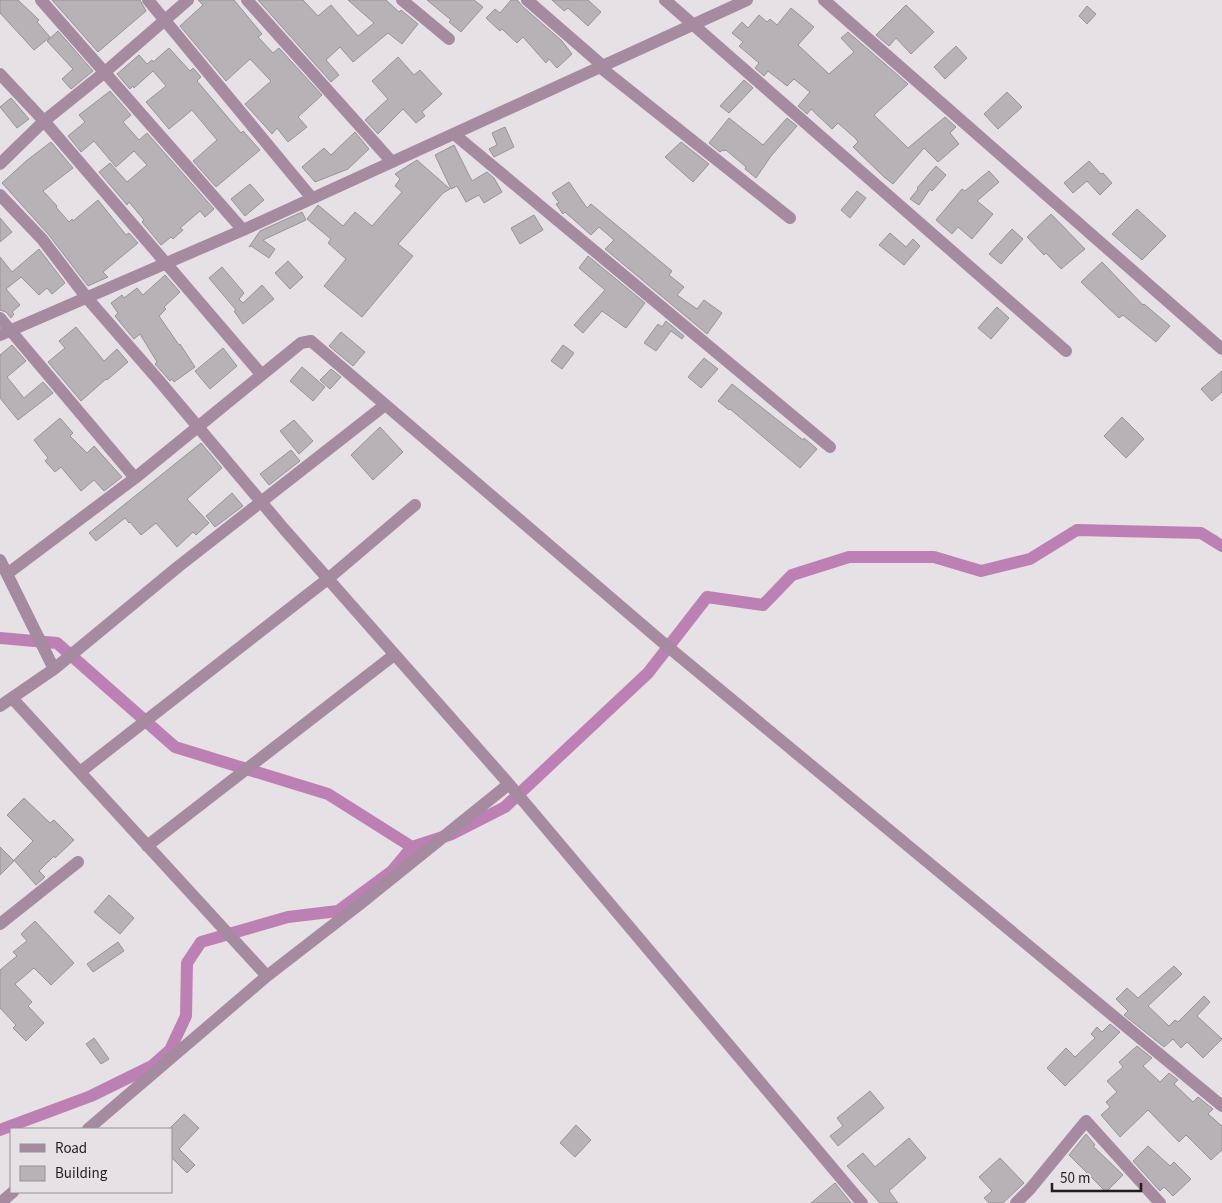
<svg xmlns="http://www.w3.org/2000/svg" width="1222" height="1203" font-family="'Source Sans 3',sans-serif">
<rect width="100%" height="100%" fill="#e5e1e4"/>
<g fill="none" stroke-linecap="round" stroke-linejoin="round">
<path stroke="#bd80b4" stroke-width="12" d="M0,638l57,5 118,104 153,47 84,53
M0,1130l91,-34 61,-30 18,-16 16,-34 1,-53 14,-21 87,-25 50,-6 54,-40 20,-24 40,-13 53,-27 143,-134 59,-76 56,8 29,-30 57,-18h85l47,14 49,-12 47,-29 124,3 21,13"/>
</g>
<path fill="#b6b2b5" stroke="#989397" d="M0,0h18l21,20 -2,2 13,15 -16,13 -34,-37z
M52,0h88l6,11 -48,41z
M198,0h36l28,34 -4,3 15,16 6,-5 43,47 -24,22 9,10 -19,15 -11,-14 -5,6 -27,-30 26,-23 -21,-22 -24,22 -46,-55 23,-21z
M258,0h45l15,16 13,-11 27,31 16,-13 -26,-23h38l13,12 2,-2 17,14 -16,20 -14,-11 -35,29 -13,-15 -14,13 13,15 -8,7z
M427,0h47l9,7 -22,25 -12,-10 2,-2z
M511,0h6l2,2 3,4 40,35 10,13 -15,14 -8,-9 -3,4 -23,-26 -6,6 -15,-14 -2,2 -14,-13 9,-9 5,4z
M552,0h36l13,12 -13,14 -20,-18 -4,3z
M906,5l28,27 -23,22 -15,-16 -7,8 -13,-11z
M1087,6l9,8 -9,10 -8,-8z
M791,8l23,19 -16,18 31,29 25,-22 -13,-14 7,-6 60,52 -34,31 34,33 37,-31 11,10 -6,6 9,11 -21,18 -14,-14 -31,36 -9,-7 -31,-30 5,-5 -2,-3 -18,-16 -6,6 -21,-20 -4,5 -9,-8 12,-14 -16,-13 -7,7 -19,-15 -4,5 -9,-8 4,-5 -20,-17 4,-4 -11,-9 10,-11 6,6 11,-13 8,7 3,-3 7,6z
M58,31l35,40 -22,18 -9,-10 11,-10 -26,-28z
M956,46l11,12 -22,21 -11,-12z
M169,48l21,23 3,-3 8,9 -4,4 44,52 2,-2 17,19 -44,37 -23,-26 24,-21 -25,-30 -23,19 -23,-27 20,-16 -13,-15 -19,17 -1,-2 -3,3 -13,-15 22,-19 8,9 5,-4 1,2z
M398,57l16,18 6,-5 22,24 -18,16 -2,2 3,4 -9,7 -13,-14 -25,25 -13,-14 23,-21 -16,-18z
M744,80l9,8 -24,25 -9,-7z
M110,91l21,24 -8,7 16,18 8,-7 67,76 -9,8 -5,-6 -20,17 3,2 -10,9 -2,-2 -10,8 -19,-23 2,-2 -15,-18 -2,3 -28,-33 11,-9 17,19 20,-17 -13,-14 -18,16 -22,-26 -13,11 -13,-16 17,-14 -6,-7z
M1007,92l15,15 -24,22 -14,-15z
M11,98l18,21 -12,9 -17,-21z
M729,118l34,27 24,-27 10,8 -26,30 -15,22 -11,-9 1,-2 -20,-17 -1,1 -2,-1 -3,2 -11,-9z
M505,127l9,20 -20,10 -5,-8 8,-4 -5,-12z
M355,132l14,17 -21,20 -33,13 -13,-15 22,-19 7,7z
M51,142l22,26 -30,23 14,15 -1,1 13,15 3,-3 1,2 25,-21 28,35 3,-2 9,10 -35,29 5,5 -20,9 -40,-52 -46,-51 24,-22z
M681,142l28,22 -16,18 -28,-25z
M454,145l18,36 15,-9 7,6 8,14 -18,11 -5,-8 -13,7 -9,-16 -6,3 -16,-34z
M417,160l33,29 -7,4 -45,51 15,12 -51,61 -38,-31 22,-27 -18,-16 3,-4 -24,-20 11,-14 25,21 12,-14 17,14 30,-34 -7,-6 5,-7 -5,-5z
M1089,161l12,13 2,-1 9,10 -12,12 -13,-14 -14,12 -9,-10z
M936,166l10,9 -14,16 -2,-2 -11,16 -9,-6 8,-10 -1,-1z
M989,171l10,11 -22,19 16,13 -21,25 -14,-12 -6,7 -16,-14 26,-31 3,2z
M569,182l18,26 4,-4 81,67 -3,4 15,12 -7,8 20,14 7,-9 18,13 -15,21 -102,-85 9,-9 -15,-13 -8,8 -26,-23 -2,2 -7,-10 3,-1 -7,-10z
M250,184l14,16 -19,16 -14,-17z
M857,191l9,7 -16,20 -9,-8z
M1137,209l29,27 -24,24 -30,-26z
M302,212l4,8 -43,20 12,9 -6,9 -18,-12 -2,1 11,-16z
M1051,214l34,35 -24,20 -15,-16 -2,2 -17,-18z
M534,215l9,15 -23,14 -9,-16z
M0,218l12,14 -12,10z
M1012,229l11,10 -22,25 -12,-10z
M890,233l16,14 7,-8 7,7 -16,19 -25,-20z
M39,249l26,34 -13,11 -5,-6 -8,7 -18,-18 -15,12 14,16 -8,7 2,2 -3,4 -5,-6 -6,-2v-53l12,15z
M588,256l57,47 -19,25 -24,-17 -19,22 -9,-8 31,-35 -26,-22z
M288,261l15,16 -13,12 -15,-16z
M1102,262l41,43 1,-1 26,22 -14,16 -33,-27 -4,3 -38,-36z
M222,267l22,26 -5,6 4,4 19,-18 12,14 -31,25 -9,-13 2,-1 -27,-32z
M165,275l15,17 -16,15 2,2 -7,7 20,29 1,-1 15,23 -21,15 -2,-3 -2,2 -15,-17 2,-2 -17,-28 -6,5 -11,-13 -8,-10 3,-3 -7,-10 11,-8 2,3 13,-10 6,7z
M997,307l12,11 -18,21 -13,-11z
M666,321l18,15 -2,3 -11,-8 -15,20 -12,-8 14,-19 4,3z
M76,327l28,34 13,-12 11,13 -21,18 -1,-1 -25,22 -33,-39 17,-14 -6,-7z
M341,332l24,20 -12,14 -24,-20z
M12,345l14,16 -19,16 17,21 19,-16 10,11 -35,27 -18,-22v-43z
M563,345l11,8 -12,16 -11,-8z
M223,348l14,18 -27,23 -15,-18z
M704,358l14,11 -17,19 -13,-11z
M302,367l23,20 -12,14 -23,-20z
M331,369l10,8 -11,12 -10,-9z
M1222,371v21l-10,9 -11,-12z
M732,384l71,56 1,-2 13,11 -17,19 -70,-59 -1,1 -11,-9z
M1122,417l22,22 -18,19 -22,-22z
M60,418l13,15 -3,3 17,17 7,-7 28,31 -18,14 -10,-11 -13,11 -20,-24 -6,5 -10,-11 3,-3 -14,-18z
M294,420l19,21 -14,13 -19,-23z
M380,427l23,25 -30,28 -22,-25z
M201,443l21,25 -35,31 22,24 -13,12 -3,-3 -16,15 -21,-24 -15,12 -11,-13 -1,1 -4,-5 -29,23 -7,-8z
M291,450l9,11 -31,24 -9,-11z
M232,493l11,13 -28,21 -9,-11z
M24,798l26,25 4,-3 20,20 -19,18 -1,-2 -15,15 6,6 -9,8 -22,-25 19,-19 -26,-26z
M0,847l14,14 -14,14z
M109,895l25,23 -14,16 -26,-22z
M35,921l39,42 -23,22 -17,-17 -19,16 17,18 -4,4 16,17 -18,18 -13,-13 3,-3 -16,-17v-38l17,-14 -4,-4 14,-11 -6,-7z
M118,942l6,9 -31,21 -6,-8z
M1174,966l8,8 -34,32 21,20 6,-6 3,2 26,-26 6,6 -13,14 25,23 -19,19 -16,-16 -6,6 -8,-9 -9,8 -40,-32 4,-4 -12,-12 11,-11 11,10z
M1110,1024l10,8 -55,54 -18,-18 19,-20 9,9 20,-19 -4,-4 6,-7 5,5z
M94,1038l15,21 -8,5 -15,-20z
M1137,1046l15,12 -9,8 17,16 9,-9 9,7 -4,4 19,18 5,-5 15,12 -5,5 14,12v24l-11,10 -25,-25 -7,7 -31,-32 -28,27 -19,-22 9,-8 -4,-5 11,-10 -10,-11 16,-14 -4,-5z
M870,1091l14,17 -46,38 -8,-10 13,-10 -6,-8z
M184,1114l15,14 -20,21 16,16 -8,8 -16,-16v-30z
M576,1125l15,15 -16,17 -15,-14z
M1086,1134l9,11 -2,1 30,29 -17,17 -37,-37z
M909,1138l17,20 -37,33 9,12h-18l-33,-37 16,-13 12,14z
M1148,1146l22,20 4,-4 17,17 -18,17 -9,-9 -4,4 -27,-30z
M1000,1158l24,25 -21,20h-14l-5,-5 8,-7 -13,-14z
M835,1183l16,20h-40z"/>
<g fill="none" stroke-linecap="round" stroke-linejoin="round">
<path stroke="#a58aa0" stroke-width="12" d="M41,0l202,230
M148,0l163,197
M247,0l145,162
M402,0l47,39
M527,0l76,66
M665,0l401,351
M824,0l398,349
M600,67l190,151
M0,74l44,47 217,253
M454,134l376,313
M0,164l44,-43 61,-49 83,-72
M0,195l42,44 45,59 74,85 123,146 225,255 353,419
M0,318l135,160
M0,335l243,-105 504,-230
M0,560l54,109
M7,574l128,-96 166,-135 10,-2 350,300 561,465
M12,698l255,278
M0,706l54,-37 125,-103 206,-161
M80,772l249,-194 86,-73
M147,846l247,-191
M0,924l78,-62
M88,1129l179,-153 93,-72 149,-120
M0,1203l13,-11
M1016,1203l14,-14 56,-68 74,82"/>
</g>
<rect x="10" y="1128" width="162" height="65" fill="#e5e1e4" stroke="#969395"/>
<rect x="20" y="1144" width="25" height="8" fill="#a58aa0" stroke="#969395"/>
<text x="55" y="1153" font-size="15" fill="#201e1f">Road</text>
<rect x="20" y="1166" width="25" height="15" fill="#b6b2b5" stroke="#969395"/>
<text x="55" y="1178" font-size="15" fill="#201e1f">Building</text>
<path d="M1052 1183v8h89v-8" fill="none" stroke="#201e1f" stroke-width="2.5"/>
<text x="1060" y="1183" font-size="15" fill="#201e1f" stroke="#e5e1e4" stroke-width="4" paint-order="stroke">50 m</text>
</svg>
